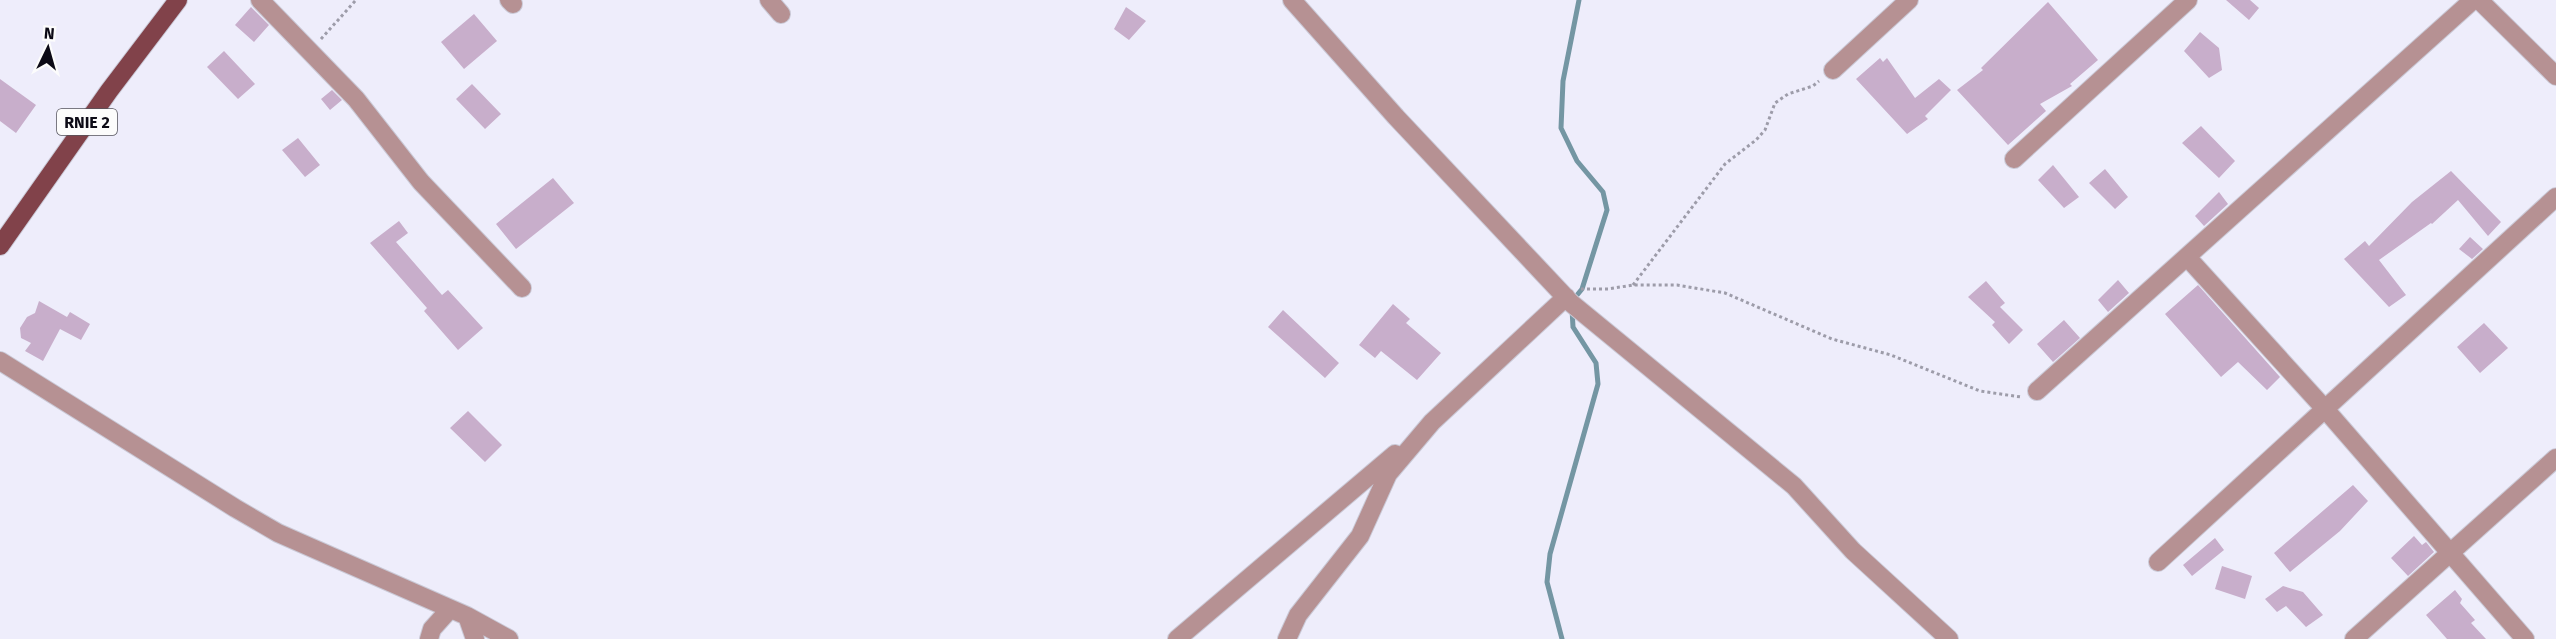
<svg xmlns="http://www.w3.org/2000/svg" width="2556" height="639" font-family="'Fira Sans',sans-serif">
<rect width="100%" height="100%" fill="#eeedfb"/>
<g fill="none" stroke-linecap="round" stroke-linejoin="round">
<path stroke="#7496a3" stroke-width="5" d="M1573,300l9,-11 25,-79 -4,-18 -26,-31 -16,-33 2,-47 16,-81
M1562,639l-15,-57 3,-28 48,-170 -2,-21 -23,-36 -1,-18"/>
</g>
<path fill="#c8aecb" d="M2226,0h24l9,8 -10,12z
M2048,2l50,58 -28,24 2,2 -32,18 6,7 -38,34 -51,-55 26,-20 -2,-2z
M251,7l18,18 -15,17 -19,-17z
M1126,7l20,14 -17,19 -15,-11z
M474,14l23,27 -33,28 -23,-27z
M2200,32l19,16 3,22 -13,8 -25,-27z
M224,51l31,33 -17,15 -31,-32z
M1880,58l3,4 4,-4 28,40 24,-19 12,11 -26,26 3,3 -21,15 -51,-55z
M0,79l36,26 -20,28 -16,-12z
M472,84l29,30 -16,15 -29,-30z
M332,90l10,10 -12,10 -9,-11z
M2201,126l34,35 -16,17 -37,-35z
M298,138l22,27 -15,12 -23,-27z
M2053,165l26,32 -15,11 -26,-28z
M2105,169l23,28 -13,12 -26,-26z
M2451,171l50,51 -13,14 -30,-36 -26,24 -1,-1 -52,37 27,35 -17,12 -45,-48 21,-18 4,5 43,-44z
M553,178l21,25 -58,46 -20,-25z
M2219,192l9,12 -24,22 -9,-10z
M399,221l9,12 -12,9 46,53 6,-5 35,38 -25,22 -34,-39 3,-3 -57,-65z
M2470,237l13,12 -11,10 -13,-10z
M2118,280l11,13 -21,19 -10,-12z
M1986,281l19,22 -5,4 23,23 -14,14 -17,-19 3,-3 -27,-25z
M2198,285l82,92 -13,13 -29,-28 -17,15 -56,-63z
M39,301l28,16 3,-5 20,12 -9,16 -21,-11 -17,32 -18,-10 6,-8 -10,-5 -1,-10 7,-11 8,-4z
M1393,304l17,15 -4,4 35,30 -24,27 -36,-29 -6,7 -16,-13z
M1283,310l56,53 -14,15 -57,-51z
M2064,320l16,18 -27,24 -16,-18z
M2484,323l24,25 -28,25 -23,-26z
M468,411l34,34 -17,17 -35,-34z
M2353,485l15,16 -28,30 -50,41 -16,-19z
M2414,536l8,9 4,-3 8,10 -26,24 -17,-18z
M2215,538l9,12 -32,26 -9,-11z
M2222,566l30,10 -7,23 -30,-10z
M2283,586l20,6 20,23 -17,12 -20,-21 -9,6 -12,-13z
M2455,590l7,9 -2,4 15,17 -4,3 15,16h-39l-21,-24z"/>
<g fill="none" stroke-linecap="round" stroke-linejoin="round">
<defs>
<path id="minor" d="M260,0l96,99 65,83 101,106
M509,0l4,4
M769,0l12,14
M1292,0l104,117 175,186 223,183 59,65 96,88
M2479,0l77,76
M1833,70l76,-70
M2014,159l174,-159
M2187,257l138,152 200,230
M0,361l235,147 43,25 189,83 42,23
M2037,391l436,-391
M2158,562l398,-365
M467,616l8,23
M429,639l3,-10 18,-20
M1177,639l218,-185
M1287,639l11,-24 62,-79 28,-62 44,-52 134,-125
M2354,639l202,-181"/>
<path id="major" d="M0,246l109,-155 69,-91"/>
</defs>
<use href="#minor" stroke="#cac9d6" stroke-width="20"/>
<use href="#major" stroke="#cac9d6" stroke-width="20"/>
<path stroke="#9d9ca9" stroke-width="3" stroke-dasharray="3 3" stroke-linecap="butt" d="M321,39l35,-39
M1633,285l92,-121 31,-24 9,-10 10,-27 13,-9 25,-8 6,-5
M1581,289h27l25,-4h44l48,8 107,46 59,16 89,36 41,6"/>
<use href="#minor" stroke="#b69193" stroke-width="18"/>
<use href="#major" stroke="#81424a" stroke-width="18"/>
</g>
<g text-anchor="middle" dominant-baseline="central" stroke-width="4.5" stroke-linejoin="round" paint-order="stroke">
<rect fill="#fcfcfc" stroke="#54535b" stroke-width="1.5" x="57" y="109" width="60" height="26" rx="4.5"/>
<g font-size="16" font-weight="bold" fill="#0c0a16">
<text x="87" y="122">RNIE 2</text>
</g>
</g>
<g transform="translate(48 48) rotate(5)" stroke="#fcfcfc" stroke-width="4.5" paint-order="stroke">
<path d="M0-4.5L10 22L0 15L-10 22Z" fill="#0c0a16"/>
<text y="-9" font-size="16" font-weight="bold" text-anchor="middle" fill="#0c0a16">N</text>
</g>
</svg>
